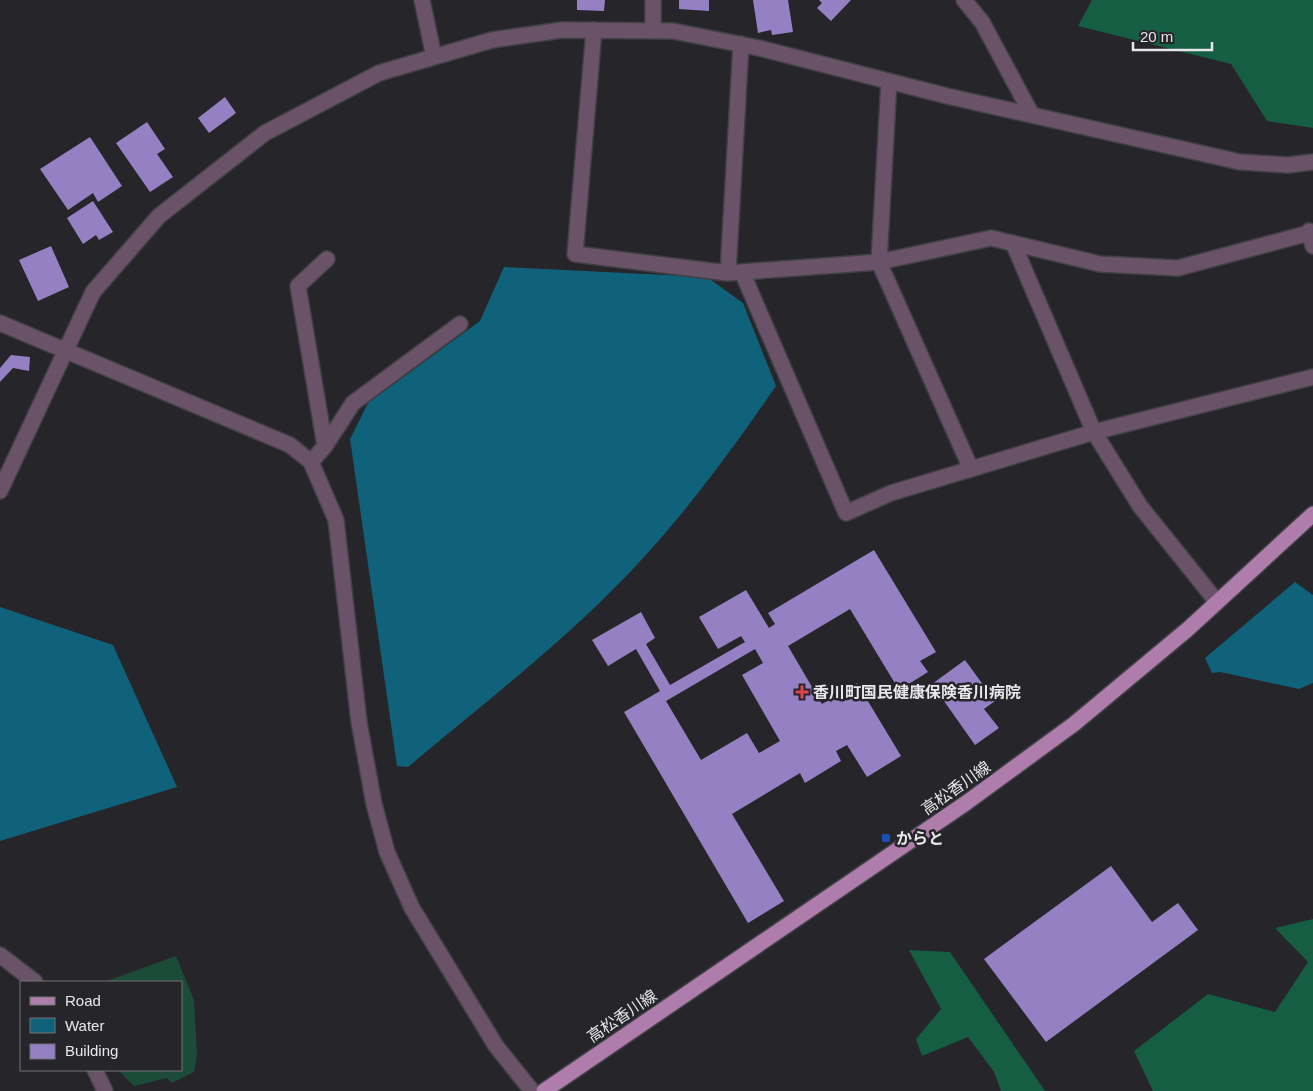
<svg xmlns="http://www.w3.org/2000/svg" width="1313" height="1091" font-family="Helvetica,'Noto Sans JP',sans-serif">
<rect width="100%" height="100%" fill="#26252a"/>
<path fill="#1c4c39" d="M176,956l18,44 3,55 -3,17 -22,11 -5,-5 -33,8 -16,-16h63v-88h-77z"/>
<path fill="#155d43" d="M1092,0h221v128l-46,-7 -36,-57 -153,-38z
M1313,919v172h-160l-19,-40 74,-57 67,18 33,-50 -33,-34z
M909,950l41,2 95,139h-44l-7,-19 -26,-35 -46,19 -6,-17 25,-30z"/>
<path fill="#10617a" d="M504,267l203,10 36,26 33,83c-44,64 -90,127 -144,184 -68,72 -148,133 -224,197l-11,-1 -47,-327 18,-36 112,-82z
M1295,582l18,13v88l-14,6 -79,-17 -8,1 -7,-15z
M0,607l113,38 64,142 -177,54z"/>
<path fill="#9680c4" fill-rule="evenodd" d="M577,0h28l-1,11 -27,-1z
M679,0h30v11l-30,-2z
M753,0h35l5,32 -21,3 -1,-5 -13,3z
M819,0h32l-20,21 -14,-13 5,-5z
M225,97l11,16 -27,20 -11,-15z
M147,122l18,27 -8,5 16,23 -23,15 -34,-49z
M90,137l32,49 -24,16 -5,-9 -25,17 -28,-41z
M93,201l20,31 -14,8 -3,-5 -13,9 -16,-26z
M51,246l18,41 -31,14 -19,-41z
M11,355l19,2 -1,14 -16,-3 -13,14v-14z
M874,550l62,102 -16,9 8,11 -29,18 -49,-81 -62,37 34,58 35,-21 44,73 -34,21 -20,-32 -11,6 5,10 -36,22 -5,-10 -68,41 52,87 -36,22 -124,-211 36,-21 -24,-42 -28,17 -16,-26 49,-28 14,26 -9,6 24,41 75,-43 -4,-6 -23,13 -19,-32 47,-27 23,38 6,-4 -7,-11zM755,649l8,14 -21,12 38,66 -21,12 -12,-20 -46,27 -35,-59z
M965,660l30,41 -11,8 15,19 -24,17 -43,-61z
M1111,866l41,56 26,-19 20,27 -152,112 -62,-83z"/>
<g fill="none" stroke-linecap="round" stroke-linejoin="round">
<defs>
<path id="minor" d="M422,0l12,57
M653,0v30
M964,0l18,22 50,93
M594,30l-19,224 153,19 151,-11 112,-24 109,26 78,4 135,-36
M889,81l-10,181 92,207
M1309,231l4,15
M1013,243l81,189 46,74 77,96
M742,272l104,241 45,-20 203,-61 219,-55
M728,273l13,-229
M0,323l290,122 21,17 25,58 23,202 15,82 13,48 25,56 84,138 36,45
M325,446l-27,-160 29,-27
M311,462l14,-16 28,-43 107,-79
M0,491l93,-199 66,-76 106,-83 114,-60 113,-33 70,-10 111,1 86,17 188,48 293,66 48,3 25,-3
M0,955l35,27
M95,1070l10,21"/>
<path id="major" d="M544,1091l422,-288 108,-79 114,-95 125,-115"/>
</defs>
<use href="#minor" stroke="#414045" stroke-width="18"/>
<use href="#major" stroke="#414045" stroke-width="18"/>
<use href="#minor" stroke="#6a5268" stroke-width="15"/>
<use href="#major" stroke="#ae7dab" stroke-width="15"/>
</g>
<path fill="#e0444e" stroke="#26252a" stroke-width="2" d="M799.5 684.5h5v5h5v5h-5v5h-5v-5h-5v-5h5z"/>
<rect fill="#1a4fb4" stroke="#26252a" stroke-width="2" x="881" y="833" width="10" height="10" rx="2.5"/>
<g text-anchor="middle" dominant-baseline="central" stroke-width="5" stroke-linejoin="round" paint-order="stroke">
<g font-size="16" font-weight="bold" fill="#e8e7ea" stroke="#26252a" text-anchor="start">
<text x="813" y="692">香川町国民健康保険香川病院</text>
<text x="896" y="838">からと</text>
</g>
<g font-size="16" fill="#e8e7ea" stroke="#26252a">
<text transform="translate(956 788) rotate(-35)">高松香川線</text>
<text transform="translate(622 1016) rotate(-34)">高松香川線</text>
</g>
</g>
<rect x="20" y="981" width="162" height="90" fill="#26252a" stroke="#747377"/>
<rect x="30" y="997" width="25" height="8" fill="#ae7dab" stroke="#747377"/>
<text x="65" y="1006" font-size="15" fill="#e8e7ea">Road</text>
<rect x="30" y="1018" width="25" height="15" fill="#10617a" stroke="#747377"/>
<text x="65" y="1031" font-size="15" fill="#e8e7ea">Water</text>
<rect x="30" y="1044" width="25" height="15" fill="#9680c4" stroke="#747377"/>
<text x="65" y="1056" font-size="15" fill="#e8e7ea">Building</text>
<path d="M1133 42v8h79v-8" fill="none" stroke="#e8e7ea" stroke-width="2.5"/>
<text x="1140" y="42" font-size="15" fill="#e8e7ea" stroke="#26252a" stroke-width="4" paint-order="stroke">20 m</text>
</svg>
